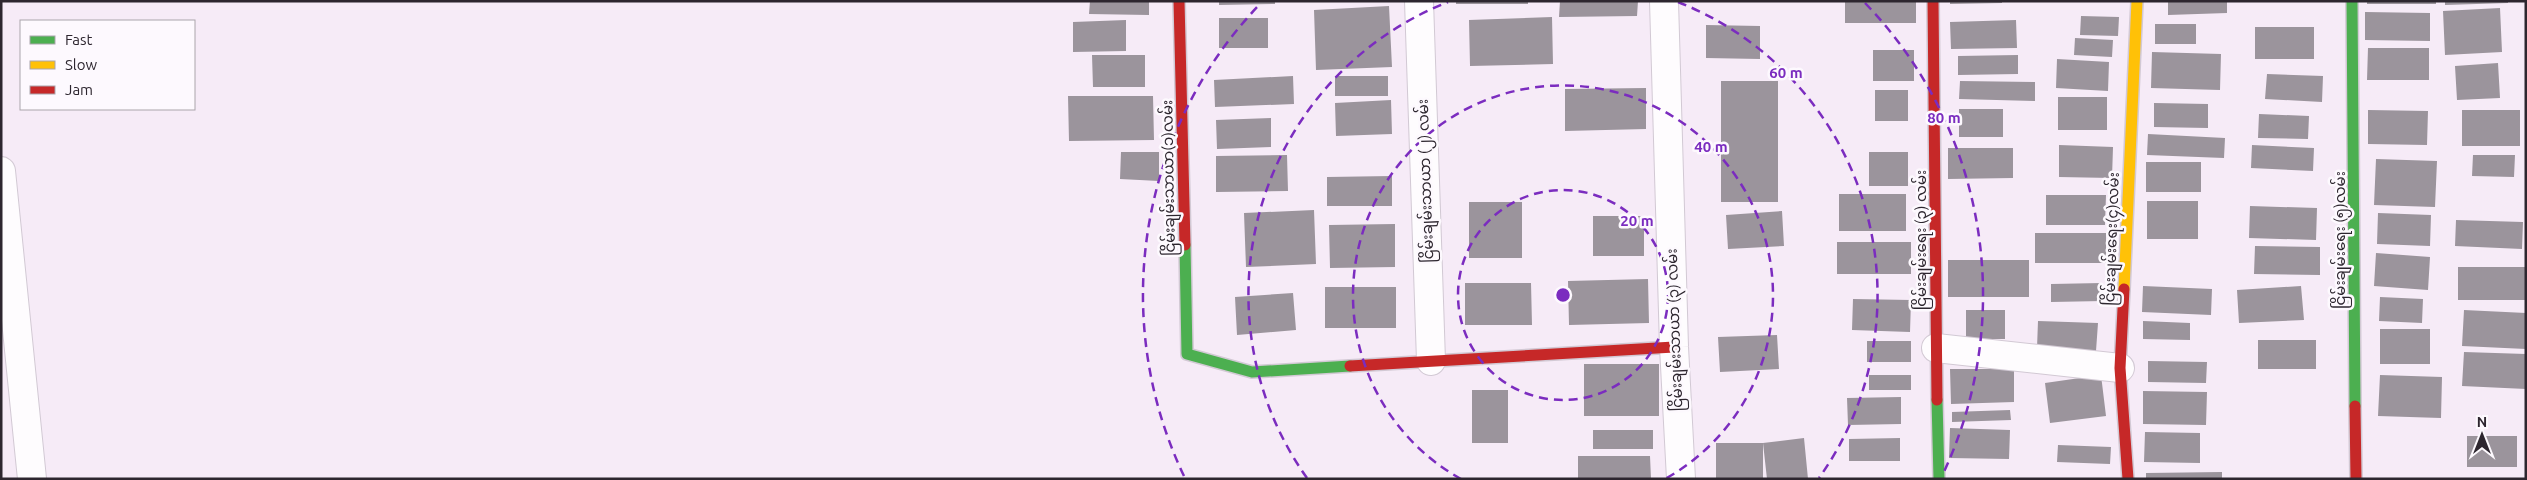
<svg xmlns="http://www.w3.org/2000/svg" width="2527" height="480" font-family="Ubuntu,'Noto Sans Myanmar',sans-serif">
<rect width="100%" height="100%" fill="#f6ebf7"/>
<path fill="#9b949c" d="M1090,1h59v14l-60,-1z
M1219,1h56v3l-56,1z
M1456,1h72v3h-72z
M1560,1h78l-1,15 -78,1z
M1845,1h71v22h-71z
M1950,1h52v2l-52,1z
M2168,1h59v12l-59,2z
M2367,1h69v3h-69z
M2445,1h63v2l-63,2z
M1389,6l3,61 -76,3 -2,-60z
M2500,8l2,44 -57,3 -2,-44z
M2365,12l65,1v28l-65,-1z
M2081,16l38,1 -1,19 -38,-1z
M1552,17l1,47 -83,2 -1,-46z
M1219,18h49v30h-49z
M1126,20v31l-53,1v-30z
M2016,20l1,28 -66,1 -1,-27z
M2155,24h41v20h-41z
M1706,25l54,1v33l-54,-1z
M2255,27h59v32h-59z
M2075,38l38,2 -1,17 -38,-2z
M2368,48h61v32h-62z
M1873,50h41v31h-41z
M2152,52l69,2 -1,36 -69,-2z
M1092,55h53v32h-52z
M2018,55v19l-60,1v-19z
M2057,59l52,3 -1,29 -52,-3z
M2498,63l2,35 -43,2 -2,-34z
M2267,74l56,2 -1,26 -57,-3z
M1293,76l1,28 -79,3 -1,-27z
M1335,76h53v20h-53z
M1721,81h57v121h-57z
M1960,81l75,1v19l-76,-2z
M1646,88v41l-81,2v-42z
M1875,90h33v31h-33z
M1068,96h85l1,44 -85,1z
M2058,97h49v33h-49z
M1391,100l1,34 -56,2 -1,-33z
M2154,103l54,1v24l-54,-1z
M1959,109h44v28h-44z
M2368,110l60,1 -1,34 -59,-1z
M2462,110h58v36h-58z
M2259,114l50,2 -1,23 -50,-1z
M1271,118v29l-54,2 -1,-29z
M2148,134l77,4 -1,20 -77,-3z
M2059,145l54,2 -1,31 -53,-1z
M2252,145l62,3 -1,23 -62,-3z
M1948,148h65v30l-65,1z
M1121,152h38v29l-39,-2z
M1869,152h39v34h-39z
M1287,155l1,36 -72,1v-36z
M2473,155h42l-1,22 -42,-1z
M2376,159l61,2 -2,46 -61,-2z
M2146,162h55v30h-55z
M1392,176v30h-65v-29z
M1839,194h67v37h-67z
M2046,195h60l-1,30h-59z
M2147,201h51v38h-51z
M1469,202h53v56h-53z
M2250,206l67,2 -1,32 -67,-2z
M1314,210l2,54 -70,3 -2,-54z
M1782,211l2,35 -56,3 -2,-34z
M2378,213l53,2 -1,31 -53,-2z
M1593,216h51v40h-51z
M2456,220l67,2 -1,27 -67,-3z
M1395,224v43l-65,1 -1,-43z
M2035,233h71v30h-71z
M1837,242h74v32h-74z
M2255,246l65,1v28l-66,-1z
M2376,253l54,4 -2,33 -54,-4z
M1948,260h81v37h-81z
M2458,267h68v33h-68z
M1648,279l1,44 -80,2 -1,-44z
M1465,283h66l1,42h-67z
M2102,283l1,18 -52,1v-18z
M2143,286l69,3 -1,26 -69,-3z
M2301,286l3,34 -65,3 -2,-33z
M1325,287h71v41h-71z
M1293,293l3,37 -59,5 -2,-38z
M2380,297l43,2 -1,24 -43,-2z
M1853,299l58,1 -1,32 -58,-2z
M1966,310h39v29h-39z
M2464,310l62,3v36l-64,-3z
M2038,321l60,2 -2,28 -59,-3z
M2143,321l47,2v17l-47,-1z
M2380,329h50v35h-50z
M1777,335l2,34 -59,3 -2,-35z
M2258,340h58v29h-58z
M1867,341h44v21h-44z
M2464,352l62,2v35l-64,-3z
M2148,361l59,1 -1,21 -58,-1z
M1584,364h75v52h-75z
M1950,369h64v33l-63,2z
M1869,375h42v15h-42z
M2101,375l5,41 -56,7 -5,-40z
M2380,375l62,2 -1,41 -63,-2z
M1472,390h36v53h-36z
M2143,391l64,1 -1,33 -63,-1z
M1901,397v27l-53,1 -1,-27z
M2010,410l1,10 -59,2v-10z
M1950,428l60,2 -1,29 -60,-1z
M1593,430h60v19h-60z
M2145,432l55,1v30l-56,-1z
M2467,436h50v31h-50z
M1804,438l4,41h-41l-4,-36v36h-47v-36h47z
M1900,438v23h-51v-22z
M2058,445l53,2 -1,17 -53,-2z
M1578,456h72l1,23h-73z
M2222,472v7h-76v-6z"/>
<g fill="none" stroke-linecap="round" stroke-linejoin="round">
<defs>
<path id="street" d="M1419,1l12,360
M1664,1l10,346 7,132
M1,171l31,308
M1936,348l184,20"/>
<path id="fast" d="M2352,1l3,405
M1185,245l2,109 65,18 98,-6
M1937,400l2,79"/>
<path id="slow" d="M2124,289l13,-288"/>
<path id="jam" d="M1179,1l6,244
M1933,1l4,399
M2124,289l-4,79 8,111
M1350,366l324,-19
M2355,406l1,73"/>
</defs>
<use href="#street" stroke="#d2c9d4" stroke-width="30"/>
<use href="#fast" stroke="#d2c9d4" stroke-width="14"/>
<use href="#slow" stroke="#d2c9d4" stroke-width="14"/>
<use href="#jam" stroke="#d2c9d4" stroke-width="14"/>
<use href="#street" stroke="#fefcfe" stroke-width="28"/>
<use href="#fast" stroke="#4caf50" stroke-width="11"/>
<use href="#slow" stroke="#ffc107" stroke-width="11"/>
<use href="#jam" stroke="#c62828" stroke-width="11"/>
</g>
<g fill="none" stroke="#7b2cbf" stroke-width="2.5" stroke-dasharray="9 6">
<circle cx="1563" cy="295" r="105"/>
<path d="M1461 479A210 210 0 1 1 1665 479"/>
<path d="M1307 478A315 315 0 0 1 1448 2M1678 2A315 315 0 0 1 1819 478"/>
<path d="M1184 476A420 420 0 0 1 1261 3M1865 3A420 420 0 0 1 1942 476"/>
</g>
<g text-anchor="middle" dominant-baseline="central" stroke-width="5" stroke-linejoin="round" paint-order="stroke">
<g font-size="15" fill="#2d262f" stroke="#fdf9fe">
<text transform="translate(1168 178) rotate(-91)">ငြိမ်းချမ်းသာယာ(၁)လမ်း</text>
<text transform="translate(1425 181) rotate(-92)">ငြိမ်းချမ်းသာယာ (၂) လမ်း</text>
<text transform="translate(2111 239) rotate(-88)">ငြိမ်းချမ်းရေး(၄)လမ်း</text>
<text transform="translate(1920 240) rotate(-90)">ငြိမ်းချမ်းရေး (၃) လမ်း</text>
<text transform="translate(2339 240) rotate(-90)">ငြိမ်းချမ်းရေး (၅)လမ်း</text>
<text transform="translate(1674 330) rotate(-92)">ငြိမ်းချမ်းသာယာ (၃) လမ်း</text>
</g>
</g>
<circle cx="1563" cy="295" r="8" fill="#7b2cbf" stroke="#fdf9fe" stroke-width="2.5"/>
<g font-size="15" text-anchor="middle" font-weight="bold" fill="#7b2cbf" stroke="#fdf9fe" stroke-width="5" stroke-linejoin="round" paint-order="stroke">
<text x="1786" y="78">60 m</text>
<text x="1944" y="123">80 m</text>
<text x="1711" y="152">40 m</text>
<text x="1637" y="226">20 m</text>
</g>
<rect width="2527" height="480" fill="none" stroke="#2d262f" stroke-width="5"/>
<rect x="20" y="20" width="175" height="90" fill="#fdf9fe" stroke="#aaa5ab"/>
<rect x="30" y="36" width="25" height="8" fill="#4caf50" stroke="#aaa5ab"/>
<text x="65" y="45" font-size="15" fill="#2d262f">Fast</text>
<rect x="30" y="61" width="25" height="8" fill="#ffc107" stroke="#aaa5ab"/>
<text x="65" y="70" font-size="15" fill="#2d262f">Slow</text>
<rect x="30" y="86" width="25" height="8" fill="#c62828" stroke="#aaa5ab"/>
<text x="65" y="95" font-size="15" fill="#2d262f">Jam</text>
<g transform="translate(2482 435)" stroke="#fdf9fe" stroke-width="4" paint-order="stroke">
<path d="M0-4L9 19L0 12L-9 19Z" fill="#2d262f"/>
<text y="-8" font-size="14" font-weight="bold" text-anchor="middle" fill="#2d262f">N</text>
</g>
</svg>
